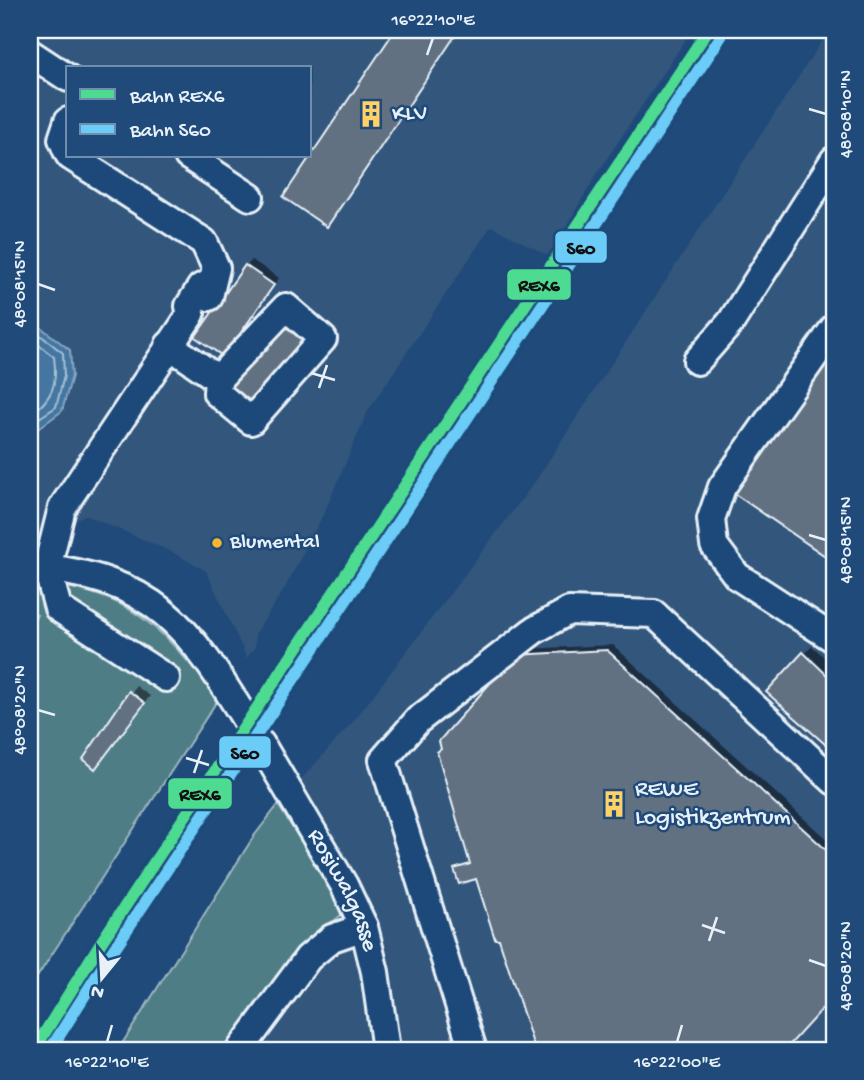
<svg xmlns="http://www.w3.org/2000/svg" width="864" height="1080" font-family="'Gochi Hand',sans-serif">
<rect width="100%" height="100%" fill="#1f4a7a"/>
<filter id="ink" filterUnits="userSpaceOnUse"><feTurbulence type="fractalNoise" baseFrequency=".0143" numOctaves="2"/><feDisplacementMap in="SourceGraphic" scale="14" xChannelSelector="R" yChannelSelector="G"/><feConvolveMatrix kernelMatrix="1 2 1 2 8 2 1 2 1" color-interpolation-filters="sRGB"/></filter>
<g filter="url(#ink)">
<path fill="#33567c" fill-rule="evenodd" d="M30,30h662l-97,147 -46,79 -58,-30 -123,185 -43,100 -40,77 -30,46v13l-8,11 -41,-87 -34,-19 -87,-37 -55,31zM68,68h242v88h-242z
M829,30h5v1020h-612l74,-98 50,-41 -68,-106 78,-87 178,-235z"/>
<path fill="#4f7d86" stroke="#9cb7bf" stroke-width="2" d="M30,582c73,7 112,24 159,81h3l25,38 -187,287v-363l7,-10 -7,-3z
M278,805l68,106 -50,41 -74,98h-104l136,-214z"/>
<path fill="#4476a1" stroke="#86a7c4" stroke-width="2" d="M30,319l40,31 2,26 -10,35 -27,20 -5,-1z"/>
<path fill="#0007" d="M397,30h63l-133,195 -42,-28z
M252,260l27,18 -49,71 16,-83z
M834,335v225l-105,-73z
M613,645l221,201v148l-51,56h-246l-37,-113 -23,-61 -21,-6 15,-9 52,-212z
M812,646l22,20v83l-66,-57z
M136,686l14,10 -49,65 -16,-2z"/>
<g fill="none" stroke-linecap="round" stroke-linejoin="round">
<path stroke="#a6c0d5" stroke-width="2" d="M30,327l33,26 1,23 -8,31 -26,17
M30,338l24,19c4,28 -2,42 -24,58"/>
</g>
<path fill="#627182" stroke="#e8f1f8" stroke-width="2" d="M395,30h64l-132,197 -44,-30z
M245,265l29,20 -50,72 -29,-20z
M291,320l21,18 -61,69 -21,-19z
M834,332v230l-108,-74z
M607,650l227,207v139l-49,54h-250l-36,-111h-4l-19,-60 -17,5 -5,-15 16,-5 -33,-112 4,-3 -2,-8 76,-86z
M803,652l25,24 4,-5 2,3v78l-68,-60z
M129,691l16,12 -50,66 -12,-10z"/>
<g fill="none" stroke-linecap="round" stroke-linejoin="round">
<defs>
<g id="minor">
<path d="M30,53l38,25"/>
<path d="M68,121l-6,18 6,14"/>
<path d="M70,156l134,86 12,26 -7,29"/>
<path d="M188,156l62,41"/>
<path d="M286,307l37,32 -72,82 -34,-28 1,-14z"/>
<path d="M834,328l-112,159 -11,32 3,26 23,31 97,63"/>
<path d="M169,345l49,34"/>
<path d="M697,361l34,-39 103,-162"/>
<path d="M31,566c125,13 156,58 218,159"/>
<path d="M166,678l-108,-70 -11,-40 15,-60 129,-194 -2,-8 12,-19 10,-4"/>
<path id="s1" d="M261,744l83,141 20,42 11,45 11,78"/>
<path d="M240,1050l68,-92 24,-20 32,-11"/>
<path d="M473,1050l-90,-290 35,-40 115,-89 36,-20 85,3 180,167"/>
</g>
</defs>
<use href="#minor" stroke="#e8f1f8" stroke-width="32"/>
<use href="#minor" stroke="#1f4a7a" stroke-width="26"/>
<defs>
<path id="rail-1" d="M34,1050l66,-106 608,-914"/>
<path id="rail-2" d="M50,1050l62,-98 608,-914"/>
</defs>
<use href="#rail-1" stroke="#1f4a7a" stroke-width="18"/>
<use href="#rail-2" stroke="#1f4a7a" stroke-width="18"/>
<use href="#rail-1" stroke="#4ddb92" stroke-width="12"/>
<use href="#rail-2" stroke="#6bccf7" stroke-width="12"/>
</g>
</g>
<path fill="none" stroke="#e8f1f8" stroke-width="2.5" d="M427,55l6,-17M809,109l17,5M38,284l17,6M311,373l24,7M319,388l8,-23M809,535l17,5M38,710l17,5M186,758l23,7M194,773l8,-23M702,925l23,8M709,941l8,-24M809,960l17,6M107,1042l5,-17M677,1042l5,-17"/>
<defs>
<symbol id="building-bare" viewBox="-9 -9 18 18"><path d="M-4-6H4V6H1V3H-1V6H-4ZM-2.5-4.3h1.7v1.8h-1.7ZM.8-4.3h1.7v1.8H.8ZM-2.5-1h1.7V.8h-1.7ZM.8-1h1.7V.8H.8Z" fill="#ffd166" stroke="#1f4a7a" stroke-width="2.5" paint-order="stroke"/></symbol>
</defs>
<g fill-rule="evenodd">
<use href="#building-bare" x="352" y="95" width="38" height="38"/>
<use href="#building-bare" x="595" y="785" width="38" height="38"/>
</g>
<circle fill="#fab62d" stroke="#1f4a7a" stroke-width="2.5" cx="217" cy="543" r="6"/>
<g text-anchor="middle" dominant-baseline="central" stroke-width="5" stroke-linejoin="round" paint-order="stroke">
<g font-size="22" fill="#e8f1f8" stroke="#1f4a7a" text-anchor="start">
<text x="230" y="543">Blumental</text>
</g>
<g font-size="24" fill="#e8f1f8" stroke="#1f4a7a" text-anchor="start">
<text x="392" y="114">KLV</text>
<text x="635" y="790">REWE<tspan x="635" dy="28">Logistikzentrum</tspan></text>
</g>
<g font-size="24" fill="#e8f1f8" stroke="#1f4a7a">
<text stroke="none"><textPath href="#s1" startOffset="168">Rosiwalgasse</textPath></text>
</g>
</g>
<g stroke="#1f4a7a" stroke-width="2.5">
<rect x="554" y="230" width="54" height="34" rx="7" fill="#6bccf7"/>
<rect x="506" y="268" width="66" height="33" rx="7" fill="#4ddb92"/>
<rect x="218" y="735" width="54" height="34" rx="7" fill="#6bccf7"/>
<rect x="167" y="777" width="66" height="33" rx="7" fill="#4ddb92"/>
</g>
<g font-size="19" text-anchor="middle" font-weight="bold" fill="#111">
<text x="581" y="254">S60</text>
<text x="539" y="291">REX6</text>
<text x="245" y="759">S60</text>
<text x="200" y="800">REX6</text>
</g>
<rect width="864" height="1080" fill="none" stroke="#1f4a7a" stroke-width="77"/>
<rect x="66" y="66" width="245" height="91" fill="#1f4a7a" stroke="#6f8dac" stroke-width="2"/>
<rect x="80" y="89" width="35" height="10" fill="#4ddb92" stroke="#6f8dac" stroke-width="2"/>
<text x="130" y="102" font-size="21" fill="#e8f1f8">Bahn REX6</text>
<rect x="80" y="124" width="35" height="10" fill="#6bccf7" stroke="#6f8dac" stroke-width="2"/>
<text x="130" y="136" font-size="21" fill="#e8f1f8">Bahn S60</text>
<g transform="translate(102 978) rotate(198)" stroke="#1f4a7a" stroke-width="5" paint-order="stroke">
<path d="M0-5L12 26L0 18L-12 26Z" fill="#e8f1f8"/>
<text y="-10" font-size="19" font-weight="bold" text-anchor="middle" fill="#e8f1f8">N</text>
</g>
<rect x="38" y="38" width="788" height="1004" fill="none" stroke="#e8f1f8" stroke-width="2.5"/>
<g font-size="18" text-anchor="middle" fill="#e8f1f8">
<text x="433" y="25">16°22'10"E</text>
<text transform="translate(845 114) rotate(-90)" y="6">48°08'10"N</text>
<text transform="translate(19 284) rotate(-90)" y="6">48°08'15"N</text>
<text transform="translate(845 540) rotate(-90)" y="6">48°08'15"N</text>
<text transform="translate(19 710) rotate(-90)" y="6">48°08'20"N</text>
<text transform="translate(845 966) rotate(-90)" y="6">48°08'20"N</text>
<text x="107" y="1067">16°22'10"E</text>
<text x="677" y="1067">16°22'00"E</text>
</g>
</svg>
